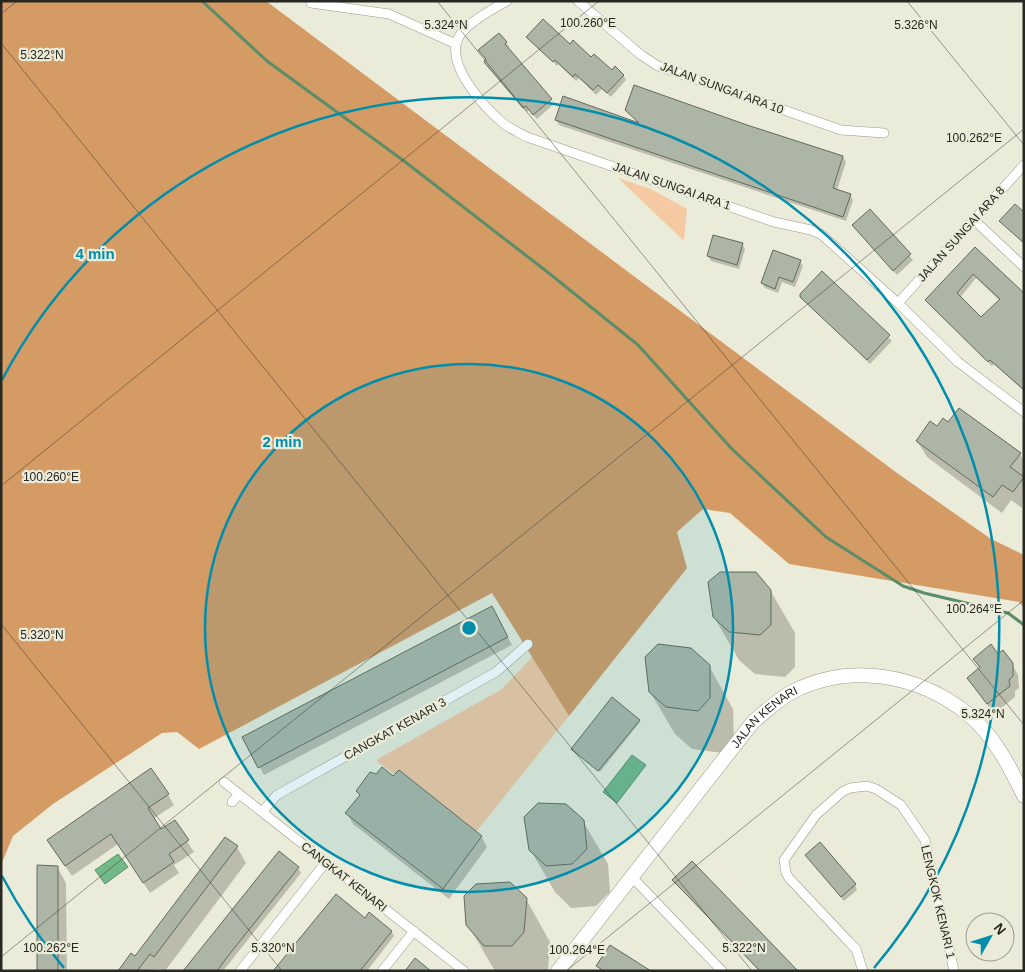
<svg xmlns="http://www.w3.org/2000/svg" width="1025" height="972" font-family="Arial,sans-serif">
<rect width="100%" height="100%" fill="#ebebd9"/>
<path fill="#f5c9a1" d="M618,178l33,11 36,20 -3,32z
M533,656l36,60 -97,121 -96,-77 126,-71z"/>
<path fill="#d59b65" d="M1,1h265l631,472 94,66 33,16v53l-5,-6 -230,-38 -59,-51 -27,-4 -26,23 10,36 -118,148 -77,-123 -293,156 -22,-17 -15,1 -109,71 -40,32 -12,29z"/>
<path fill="#73b888" stroke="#5c8d69" d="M632,755l14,10 -29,38 -14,-11z
M118,854l10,13 -23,17 -10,-14z"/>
<path fill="#0003" fill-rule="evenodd" d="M528,37l42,9 42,26 11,3 3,5 -15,17 -9,-8 -6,6 -17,-17 -3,3 -18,-17 -1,2z
M506,43l3,4 -2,2 46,56 -16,14 -8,-9 -2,2 -39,-45z
M627,110l120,16 96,31 3,5 -9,28 13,5 3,5 -7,21 -287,-96 -3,-5 84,5z
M870,210l43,50 -16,15 -43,-50z
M1024,213v31l-24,-23z
M742,244l3,5 -6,20 -28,-8 -3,-5z
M975,248l49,47v96l-30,-27 -2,2 -65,-66zM976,278l24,23 -19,17 -21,-20z
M800,262l3,4 -8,21 -13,-5 -4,11 -13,-5 -3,-5z
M822,273l70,68 -22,23 -68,-67z
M937,428l83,26 4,7 -2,47 -11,-8 -9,13 -75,-56 -10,-16z
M770,590l25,43v34l-10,10 -30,-3 -16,-14 -25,-43z
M496,615l16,30 -248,130 -20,-37z
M998,656l14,8 6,11 1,13 -4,3v6l-21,17 -26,-36 12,-9 -6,-10z
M709,666l24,43 1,32 -11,12 -31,-4 -17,-15 -25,-42z
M639,720l1,2 -40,50 -27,-21z
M357,791l124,45 6,11 -38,52 -96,-75 -6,-11 13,-17z
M168,795l6,10 -21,14 8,11 13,-8 20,30 -20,13 5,8 -29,20 -32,-49 -46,32 -17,-25z
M583,821l25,43 2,28 -14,14 -25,2 -16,-16 -25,-43z
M237,847l9,16 -81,108 -5,-2 -41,2 16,-13z
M810,860l45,25 2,5 -13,11z
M57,867l9,16 1,88h-29z
M298,868l3,5 -78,98h-38z
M674,881l122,90h-37z
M526,899l24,43 -2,29h-53l-27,-46z
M365,919l26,12 3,5 -27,35h-92z"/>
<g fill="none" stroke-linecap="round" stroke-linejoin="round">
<path stroke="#5c8d69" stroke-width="3" d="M202,1l65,60 137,100 146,113 88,71 94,104 94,88 77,49 21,7 84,20 16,12"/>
</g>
<path fill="#adb5a6" stroke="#636a5c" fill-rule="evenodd" d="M543,19l27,25 3,-4 18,17 3,-3 18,16 3,-4 9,9 -17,18 -9,-8 -5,5 -18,-16 -2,3 -18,-17 -2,2 -27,-25z
M499,33l8,9 -2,2 47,55 -19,16 -7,-9 -3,2 -39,-46 2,-3 -8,-9z
M634,85l113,40 96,31 -10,32 18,6 -8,23 -288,-97 8,-24 76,27 -14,-13z
M1015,204l9,8v31l-25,-22z
M870,209l41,45 -18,17 -41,-46z
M713,235l30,8 -6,22 -30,-9z
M975,247l49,46v97l-34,-30 -2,2 -63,-62zM973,274l27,25 -19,18 -24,-24z
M773,250l28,10 -8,22 -14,-5 -4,12 -14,-6z
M822,271l68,64 -23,25 -67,-63v-3z
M959,408l62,45 -11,14 14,10 -11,15 -11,-7 -9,12 -77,-56 14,-20 7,5 6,-8 5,4z
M720,572h36l15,18v35l-11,10 -31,-3 -16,-15 -5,-35z
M492,606l16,31 -250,131 -16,-31z
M658,644l33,4 19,17v33l-12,13 -32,-4 -17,-15 -4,-35z
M991,644l7,10 5,-4 10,13v13l-4,4 1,6 -23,18 -20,-26 13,-11 -7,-8z
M612,697l28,23 -42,51 -27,-22z
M382,767l11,9 6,-6 83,66 -39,53 -98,-76 15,-18 -4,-4 14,-19 6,2z
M151,768l18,26 -21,14 13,21 14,-9 14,20 -20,14 5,8 -31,21 -32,-49 -46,32 -18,-26z
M538,803l28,1 18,16 3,29 -15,15 -26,2 -17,-16 -5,-33z
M225,837l13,9 -84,111 -4,-3 -13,17h-19l13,-18 4,3z
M820,842l36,42 -15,13 -36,-42z
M279,851l20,16 -71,89 -11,15h-34z
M692,861l57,59 49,51h-38l-76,-79 -12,-12z
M37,865l21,1v105h-21z
M510,882l17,16 -3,34 -12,14h-28l-18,-21 -2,-29 12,-12z
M336,894l29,24 4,-6 23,19 -32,40h-87z
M610,945l41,26h-47l-8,-5z
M415,958l16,13h-26z"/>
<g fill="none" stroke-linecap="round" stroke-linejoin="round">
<defs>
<path id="street" d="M507,1c-13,7 -39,22 -47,34 -18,27 24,72 44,89 7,5 16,9 23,13l247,85 37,8 11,5 76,68 60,59 66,50
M578,1l63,54 17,11 183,64 43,3
M311,3l78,11 67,30
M974,220l50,47
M898,303l126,-138
M224,782l240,189
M232,802l7,-8
M262,812l15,-17 219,-123 32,-28
M631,876l91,95
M240,971l86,-109
M382,971l32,-40
M863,971l-7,-22 -6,-6 -61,-65 -3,-5 -2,-13 32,-45 26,-23 8,-4 17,-2 9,3 25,16 24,35 29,131"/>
<g id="secondary">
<path id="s1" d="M558,971l195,-249c12,-10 24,-22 39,-30 58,-30 127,-18 177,23 25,21 41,52 55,81"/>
</g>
</defs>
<use href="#street" stroke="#999989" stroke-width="10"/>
<use href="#secondary" stroke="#999989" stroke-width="15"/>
<use href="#street" stroke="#fff" stroke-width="9"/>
<use href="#secondary" stroke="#fff" stroke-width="14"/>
</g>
<path fill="none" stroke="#282822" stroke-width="1" stroke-opacity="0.45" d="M437,1l587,724M907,1l117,144M1,14l16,-13M1,43l751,928M1,486l598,-485M1,624l281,347M1,957l1023,-828M566,971l458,-371"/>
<circle cx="469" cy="628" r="264" fill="#018dab" fill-opacity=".12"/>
<g fill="none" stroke="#018dab" stroke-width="2.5">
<circle cx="469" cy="628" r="264"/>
<path d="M64 968A529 529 0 0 1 2 876M2 380A529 529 0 1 1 874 968"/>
</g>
<g text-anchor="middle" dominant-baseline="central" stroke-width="4.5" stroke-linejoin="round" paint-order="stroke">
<g font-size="12" fill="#282822" stroke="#ebebd9">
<text transform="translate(722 88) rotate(20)">JALAN SUNGAI ARA 10</text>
<text transform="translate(672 186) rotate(19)">JALAN SUNGAI ARA 1</text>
<text transform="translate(961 234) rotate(-48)">JALAN SUNGAI ARA 8</text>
<text stroke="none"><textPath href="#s1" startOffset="328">JALAN KENARI</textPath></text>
<text transform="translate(395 729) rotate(-29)">CANGKAT KENARI 3</text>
<text transform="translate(344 877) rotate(38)">CANGKAT KENARI</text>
<text transform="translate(938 902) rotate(77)">LENGKOK KENARI 1</text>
</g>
</g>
<g font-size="12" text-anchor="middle" fill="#282822" stroke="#ebebd9" stroke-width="4.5" stroke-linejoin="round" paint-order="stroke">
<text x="588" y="27">100.260°E</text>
<text x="446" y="29">5.324°N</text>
<text x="916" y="29">5.326°N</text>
<text x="42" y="59">5.322°N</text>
<text x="974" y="142">100.262°E</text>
<text x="51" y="481">100.260°E</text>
<text x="974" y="613">100.264°E</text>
<text x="42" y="639">5.320°N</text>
<text x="983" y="718">5.324°N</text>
<text x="273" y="952">5.320°N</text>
<text x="744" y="952">5.322°N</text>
<text x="51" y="952">100.262°E</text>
<text x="577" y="954">100.264°E</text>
</g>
<circle cx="469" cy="628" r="8" fill="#018dab" stroke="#ebebd9" stroke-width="2.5"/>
<g font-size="15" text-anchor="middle" font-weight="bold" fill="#018dab" stroke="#ebebd9" stroke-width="4.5" stroke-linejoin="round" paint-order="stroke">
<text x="95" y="259">4 min</text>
<text x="282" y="447">2 min</text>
</g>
<rect width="1025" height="972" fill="none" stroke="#282822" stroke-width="5"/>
<g transform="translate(990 937) rotate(51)"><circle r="24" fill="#ebebd9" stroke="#9d9d90"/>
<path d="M0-4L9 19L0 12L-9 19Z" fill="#018dab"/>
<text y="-8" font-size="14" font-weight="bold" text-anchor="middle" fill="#282822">N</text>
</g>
</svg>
